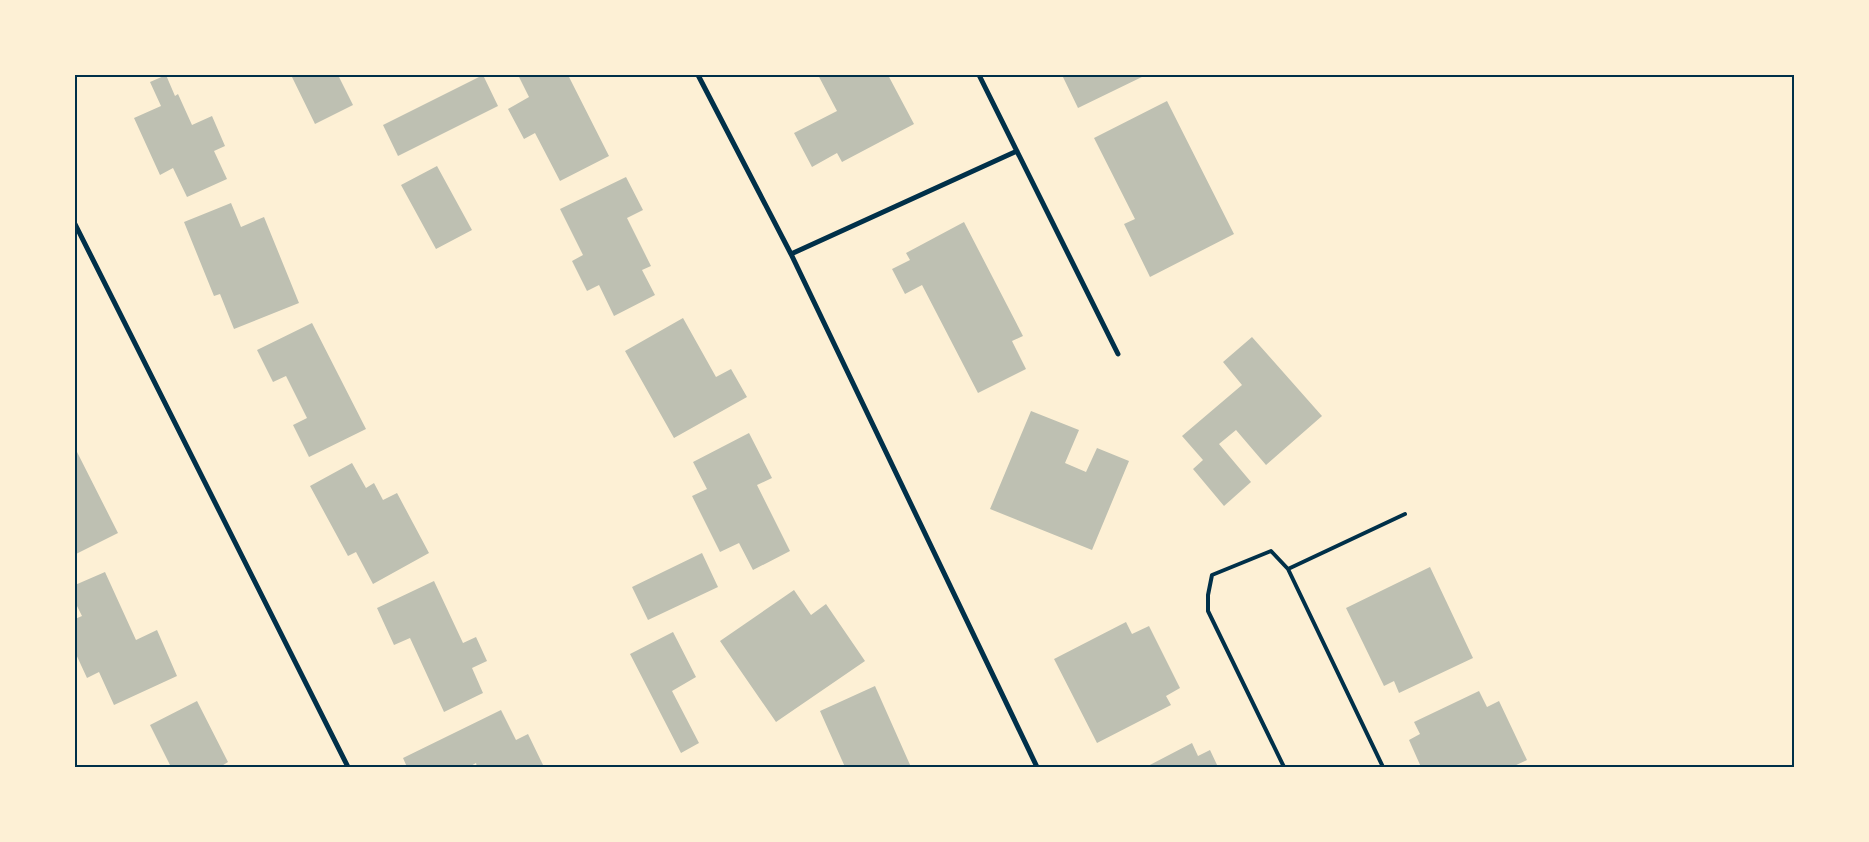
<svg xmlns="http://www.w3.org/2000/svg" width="1869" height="842" font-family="'Roboto Condensed',sans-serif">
<rect width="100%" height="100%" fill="#fdf0d5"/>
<path fill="#bec0b2" d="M166,75l9,21 3,-2 14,31 20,-9 13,30 -11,5 13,28 -40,18 -14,-29 -13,7 -26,-57 27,-12 -11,-24z
M296,75h42l15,30 -38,19 -23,-47z
M483,75l15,31 -100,50 -15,-31z
M518,75h50l41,81 -49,25 -25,-48 -11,6 -16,-30 21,-12z
M818,75h70l26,49 -72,38 -5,-9 -25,14 -18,-34 43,-22z
M1062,75h84l-68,33z
M1167,101l67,133 -84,43 -26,-53 11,-5 -41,-81z
M437,166l35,64 -36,19 -35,-64z
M626,177l17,33 -16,8 24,48 -9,4 13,25 -41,21 -15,-31 -12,6 -15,-30 11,-6 -23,-46z
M231,203l10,24 23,-10 35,86 -65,26 -14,-35 -6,2 -30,-74z
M964,222l59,114 -11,5 14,28 -48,24 -56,-108 -17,9 -13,-25 18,-9 -4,-7z
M683,318l33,59 15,-8 16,28 -73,41 -49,-87z
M312,323l54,106 -57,28 -16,-32 14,-7 -21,-42 -13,6 -16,-32z
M1252,337l70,79 -56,49 -30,-35 -17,14 32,38 -27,24 -31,-37 10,-9 -21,-24 60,-51 -19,-23z
M1031,411l48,19 -14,33 21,9 11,-24 32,13 -37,89 -102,-41z
M749,433l23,45 -15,7 33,66 -37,19 -14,-27 -19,9 -28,-56 15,-7 -14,-27z
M75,448l43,85 -42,21 -1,-2z
M352,463l14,25 8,-5 9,17 14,-7 32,60 -56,31 -17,-32 -8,4 -38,-70z
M702,553l16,34 -70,33 -16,-33z
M1430,567l43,91 -74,35 -5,-12 -10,5 -38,-78z
M105,572l31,68 21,-10 20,46 -63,29 -15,-33 -12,6 -12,-26v-33l7,-3 -7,-14v-17z
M434,581l29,62 13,-6 11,24 -15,7 11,25 -39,19 -34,-74 -16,7 -17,-37z
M794,590l17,25 15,-11 39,57 -89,61 -56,-81z
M1126,622l6,12 17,-8 31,62 -14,8 5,9 -74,38 -43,-84z
M673,632l23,45 -24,14 27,52 -18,10 -51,-99z
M875,686l36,81h-66l-25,-56z
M1479,691l8,16 12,-6 28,59 -15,7h-91l-12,-27 11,-6 -6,-12z
M197,701l31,61 -8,5h-49l-21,-42z
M501,710l15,30 12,-6 16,33h-67l-1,-4 -7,4h-62l-4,-9z
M1192,743l6,13 12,-6 8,17h-72z"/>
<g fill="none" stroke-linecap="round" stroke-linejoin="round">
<path stroke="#003049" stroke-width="4" d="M1284,767l-76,-156v-16l4,-20 59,-24 17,18
M1383,767l-95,-198 117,-55"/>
<path stroke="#003049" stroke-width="5" d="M698,75l93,179 246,513
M979,75l139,279
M75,224l273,543
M791,254l226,-103"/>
</g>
<rect width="1869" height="842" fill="none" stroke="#fdf0d5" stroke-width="152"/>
<rect x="76" y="76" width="1717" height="690" fill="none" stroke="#003049" stroke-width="2"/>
</svg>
